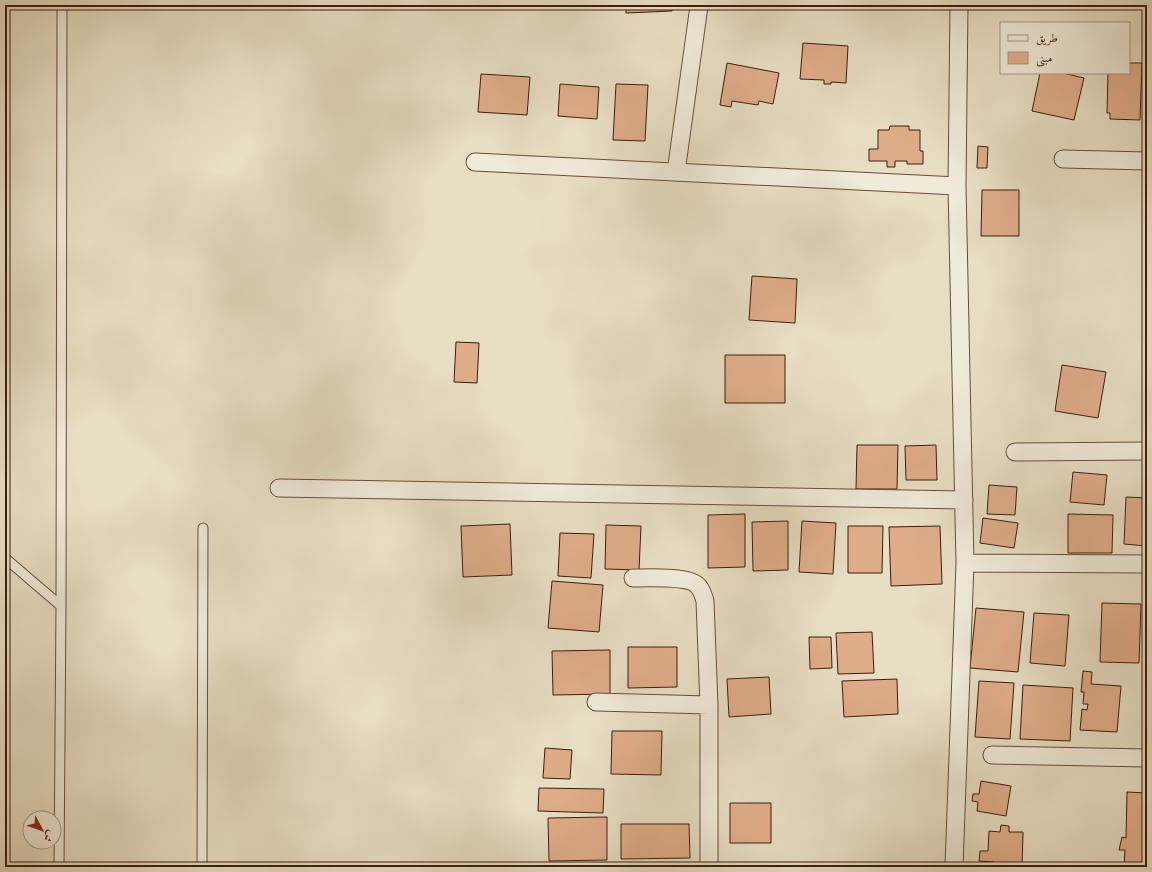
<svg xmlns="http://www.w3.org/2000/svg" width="1152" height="872" font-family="'IM FELL Double Pica',Amiri,serif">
<rect width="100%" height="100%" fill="#e8dec4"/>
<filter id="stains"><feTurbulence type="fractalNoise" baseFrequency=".005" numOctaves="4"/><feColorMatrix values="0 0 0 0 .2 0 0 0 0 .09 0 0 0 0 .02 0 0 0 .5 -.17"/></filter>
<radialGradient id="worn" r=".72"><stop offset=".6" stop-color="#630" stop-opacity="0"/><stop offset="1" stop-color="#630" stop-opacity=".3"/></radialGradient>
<path fill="#e0ad8b" stroke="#3b1e0c" d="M626,5h46v6l-46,2z
M803,43l45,3 -2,37 -15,-1v2h-7v-4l-24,-1z
M727,63l52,10 -6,31 -14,-3 -1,4 -26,-4 -1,6 -11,-2z
M1129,63h13l-2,57 -30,-1v-6h-3l1,-40h21z
M1040,73h23l21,5 -10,42 -42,-9z
M481,74l49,3 -3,38 -49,-3z
M560,84l39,3 -2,32 -39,-3z
M616,84l32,1 -3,56 -32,-1z
M890,126h19v4h11v21h3v13h-16v-3h-12v6h-8v-6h-18v-12h9v-19h11z
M978,146l10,1 -1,21h-10z
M982,190h37v46h-38z
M752,276l45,3 -2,44 -46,-3z
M456,342l23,1 -2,40 -23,-1z
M725,355h60v48h-60z
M1062,365l44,7 -8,46 -43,-7z
M857,445h41l-1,44h-41z
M936,445l1,35h-31l-1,-34z
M1073,472l34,3 -3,30 -34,-3z
M989,485l28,2 -2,28 -28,-1z
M1126,497l21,1v48l-23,-2z
M745,514v53l-37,1v-53z
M1068,514l45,1 -1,38h-44z
M983,518l35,5 -4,25 -34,-5z
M788,521v49l-35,1 -1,-49z
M802,521l34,2 -3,51 -34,-2z
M510,524l2,51 -49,2 -2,-51z
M606,525l35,1 -2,44 -34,-1z
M848,526h35l-1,47h-34z
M940,526l2,58 -51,2 -2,-59z
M560,533l34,1 -3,44 -33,-2z
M552,581l51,4 -4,47 -51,-4z
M1102,603l39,1 -2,59 -39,-1z
M976,608l48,4 -6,60 -48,-4z
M1034,613l35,2 -4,51 -35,-3z
M872,632l2,41 -36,1 -2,-41z
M809,637h22l1,31 -22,1z
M628,647h49v40l-49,1z
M610,650v44l-57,1 -1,-44z
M1083,671l9,1 -1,12 30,2 -4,46 -37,-2 2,-21 5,1 1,-6h-5l1,-12h-3z
M769,677l2,37 -42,3 -2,-38z
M897,679l1,35 -54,3 -2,-36z
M979,681l35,2 -4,56 -35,-2z
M1023,685l50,3 -3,53 -50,-2z
M612,731h50l-1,44 -50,-1z
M545,748l27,2 -2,29 -27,-1z
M981,781l30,5 -5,30 -29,-5 1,-9 -6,-1 1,-7h6z
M539,788l65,1 -1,24 -65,-2z
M1127,792l20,1v74h-23l1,-17h-6l3,-13 4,1z
M730,803h41v40h-41z
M607,817v43l-58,1 -1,-43z
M621,824h68l1,34 -69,1z
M1001,825l8,1v6h14l-1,35h-29l1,-5 -15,-1 1,-10h8l1,-20 11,1z"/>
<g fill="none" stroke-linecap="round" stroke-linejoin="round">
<defs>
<path id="service" d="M5,558l56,48
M59,867l2,-261 1,-601
M202,867l1,-339"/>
<path id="minor" d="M1063,159l84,2
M475,162l482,24
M676,172l23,-166
M1015,452l132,-1
M279,488l685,12
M965,563l182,1
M633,578c14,0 55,-2 64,7 5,4 6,10 8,16l4,104v162
M596,702l113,3
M992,755l155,3
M954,867l11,-304 -8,-377 2,-181"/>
</defs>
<use href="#service" stroke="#664e3a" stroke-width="11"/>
<use href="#minor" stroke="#664e3a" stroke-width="19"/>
<use href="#service" stroke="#f0ead9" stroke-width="9"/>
<use href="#minor" stroke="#f0ead9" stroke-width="17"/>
</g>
<rect width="1152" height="872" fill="none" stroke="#e8dec4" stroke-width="20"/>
<rect x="6" y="6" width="1140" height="860" fill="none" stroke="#3b1e0c" stroke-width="2"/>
<rect x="10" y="10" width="1132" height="852" fill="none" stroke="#3b1e0c"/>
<rect x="1000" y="22" width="130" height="52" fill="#f0ead9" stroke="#a89887"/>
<rect x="1008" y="35" width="20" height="6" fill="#f0ead9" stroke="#a89887"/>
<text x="1036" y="42" font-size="12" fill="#3b1e0c">طريق</text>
<rect x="1008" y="52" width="20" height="12" fill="#e0ad8b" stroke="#a89887"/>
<text x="1036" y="62" font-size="12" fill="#3b1e0c">مبنى</text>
<g transform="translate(42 830) rotate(131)"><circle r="19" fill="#f0ead9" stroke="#a89887"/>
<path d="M0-3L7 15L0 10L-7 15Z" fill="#8f2418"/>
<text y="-6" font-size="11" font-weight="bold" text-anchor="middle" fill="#3b1e0c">ش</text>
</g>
<rect width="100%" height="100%" filter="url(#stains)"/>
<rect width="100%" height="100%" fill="url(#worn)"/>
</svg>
